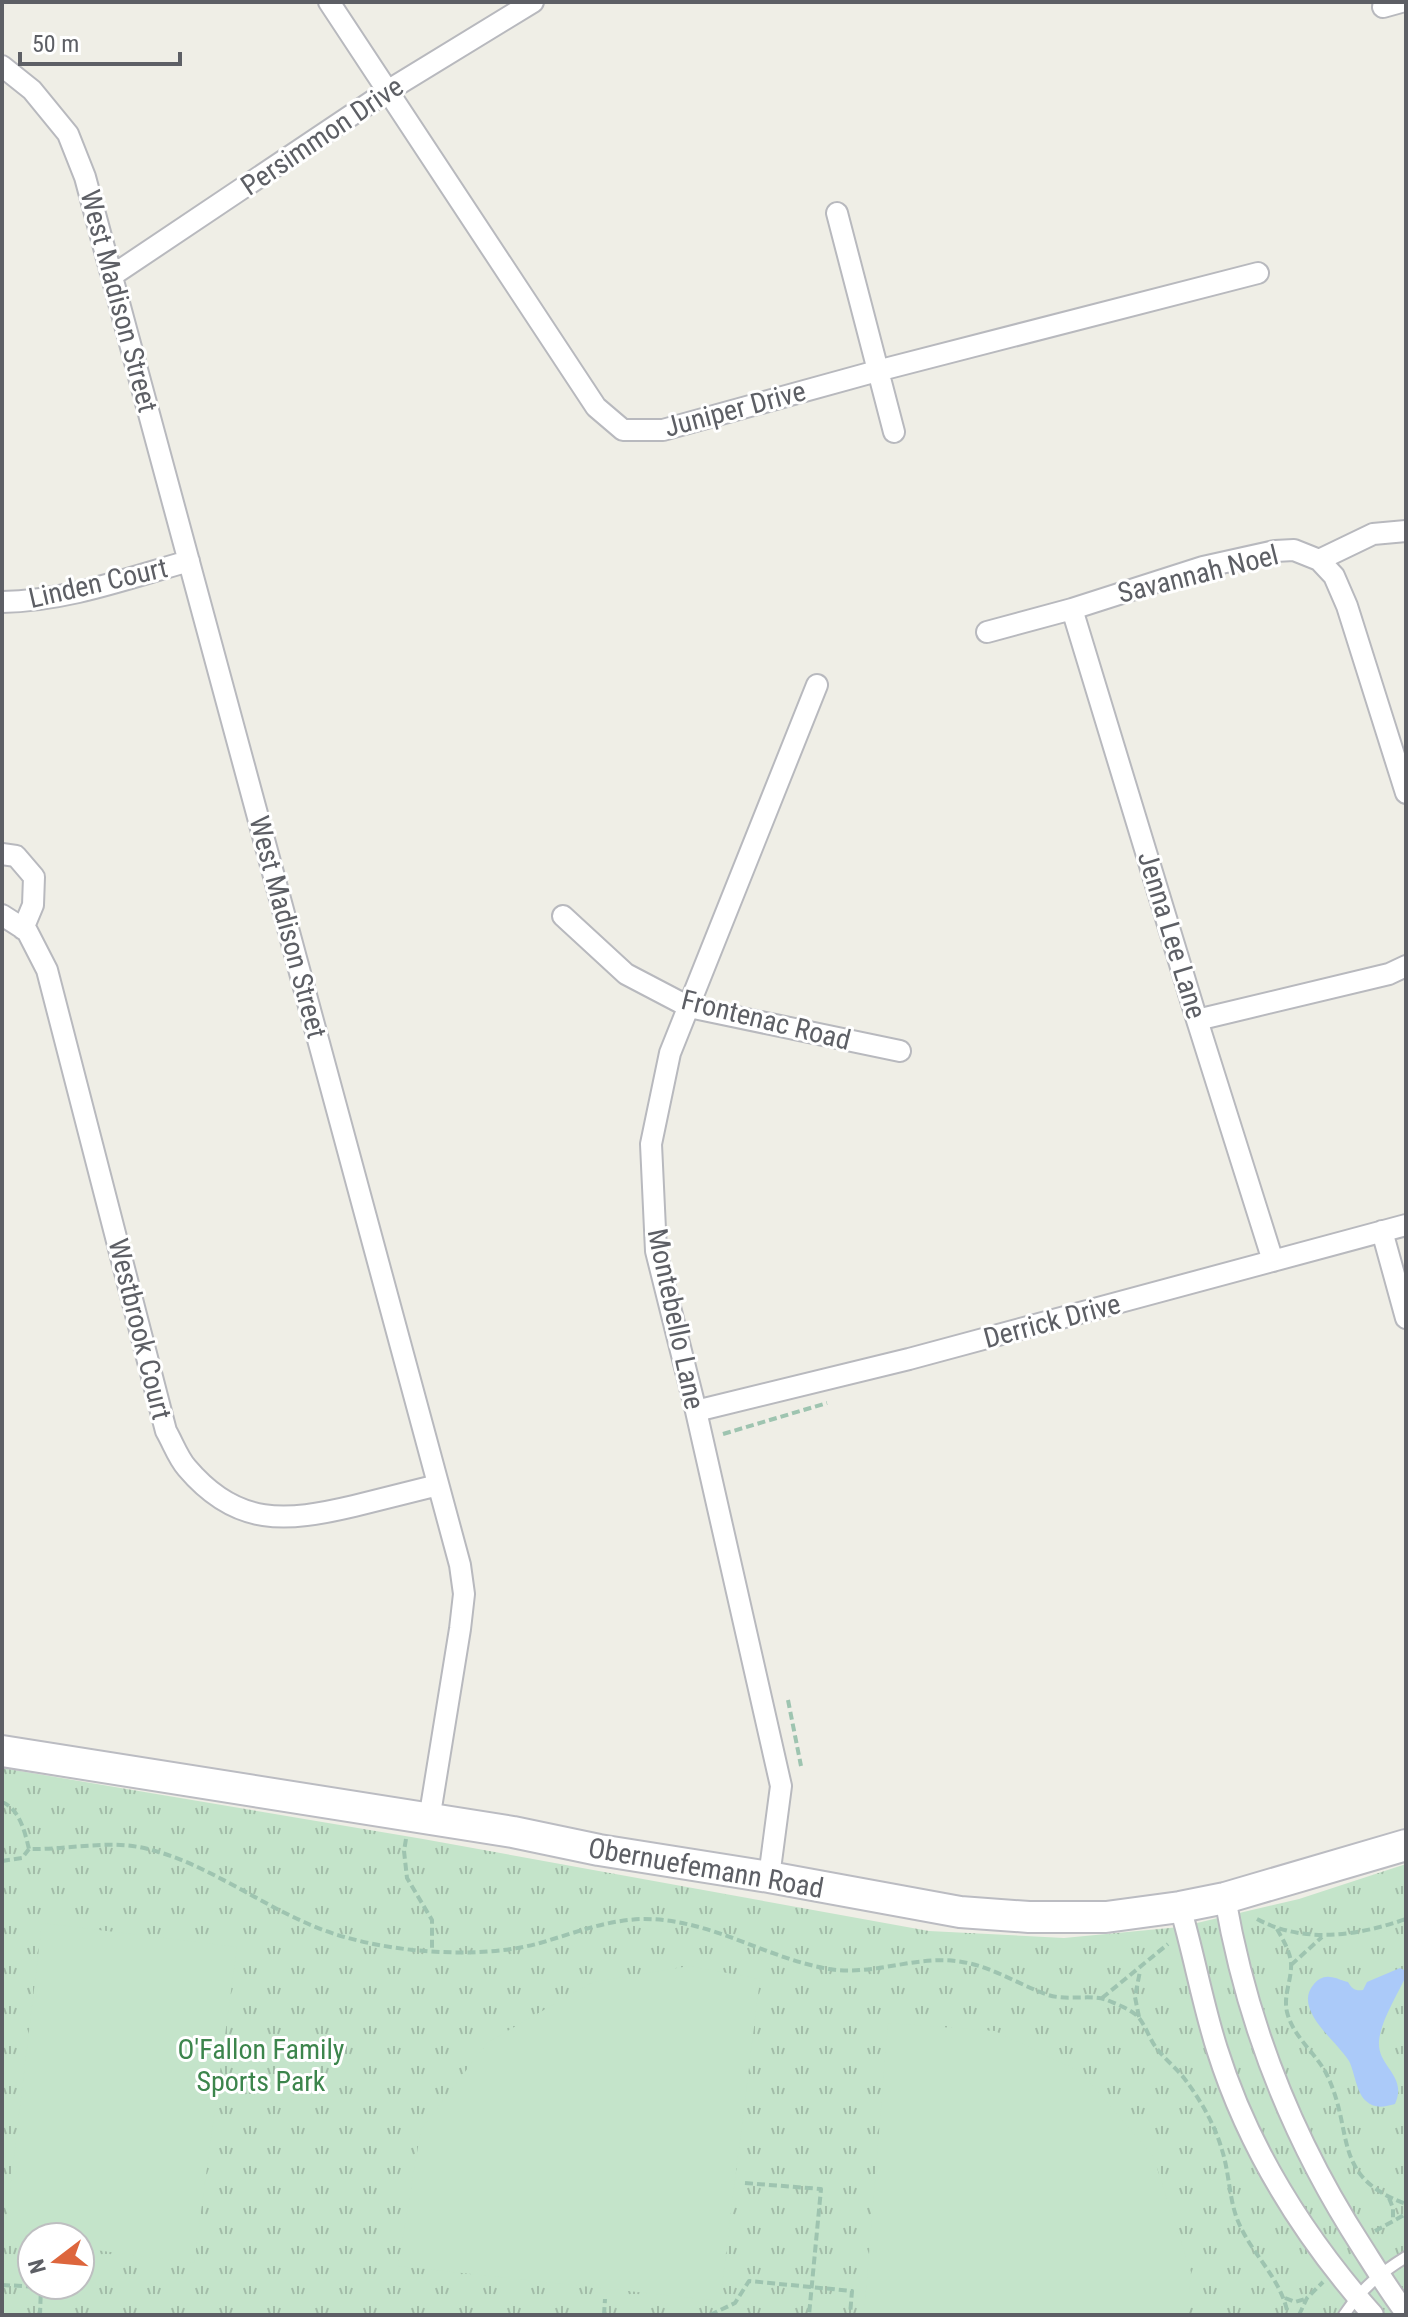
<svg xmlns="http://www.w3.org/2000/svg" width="1408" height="2317" font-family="'Roboto Condensed',sans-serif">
<defs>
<pattern id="grass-tufts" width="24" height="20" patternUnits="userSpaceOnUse" patternTransform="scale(2)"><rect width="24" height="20" fill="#c4e4ca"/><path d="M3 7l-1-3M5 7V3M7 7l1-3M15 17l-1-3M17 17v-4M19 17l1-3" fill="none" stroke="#a2bca8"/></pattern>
</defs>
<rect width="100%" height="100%" fill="#efeee6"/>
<path fill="url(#grass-tufts)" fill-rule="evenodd" d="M2,1768l421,71 506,92 135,7 116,-11 119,-28 107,-35v451h-1404zM32,2237h48v48h-48z"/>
<path fill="#c4e4ca" d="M42,1923l195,24 -43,316 -114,-15v-11h-48v5l-28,-3z
M689,1966l71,13 -40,322 -322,-35 23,-137 67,-87 105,-60z
M888,2023l107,8 86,41 72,84 38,116 -4,43h-323z"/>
<path fill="#abcaf9" d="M1400,1968l6,3v5c-9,20 -25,44 -27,65 -2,26 29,34 16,63 -11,3 -20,5 -29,-3 -10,-9 -11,-28 -17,-40 -13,-21 -57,-52 -35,-77 4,-5 10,-8 16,-7 6,0 12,4 18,5 4,7 7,9 15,8l4,-8z"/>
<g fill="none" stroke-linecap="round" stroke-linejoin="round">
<defs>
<path id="lane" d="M1344,2315c17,-26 36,-42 62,-58"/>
<path id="street" d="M329,2l267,405 27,23h40l214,-59 381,-98
M1383,7l18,-5
M2,66l30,24 36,44 17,43 375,1388 4,29 -4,35 -31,191
M837,213l57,219
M113,275l276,-185 144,-88
M1319,560l15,16 13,30 59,187
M2,602c65,-1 126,-24 187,-41
M1072,609l125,411 76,241
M987,632l85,-23 131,-42 72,-16 19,-1 25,10 54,-26 33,-3
M2,854l14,2 18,21 -1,28 -10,24
M2,915l25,16 20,39 119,461c7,12 12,27 21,37 50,59 99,54 167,38 28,-7 56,-14 84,-21
M563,916l63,58 63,33 211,44
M1197,1020l192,-46 17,-8
M1382,1231l24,87
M696,1411l213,-52 497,-134
M769,1877l12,-91 -85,-375 -40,-160 -5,-107 19,-91 147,-368
M1225,1898c22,127 67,241 137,349 14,22 28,45 44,66
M1180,1907c14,47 22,95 37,142 31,99 87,188 156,266"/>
<path id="secondary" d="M2,1751l511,81 86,18 170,27 191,35 69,5h77l74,-10 45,-9 181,-53"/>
</defs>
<use href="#lane" stroke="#b8b9be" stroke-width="14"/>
<use href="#street" stroke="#b8b9be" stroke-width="24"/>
<use href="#secondary" stroke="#bbbcc2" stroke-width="34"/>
<path stroke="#9ec4b0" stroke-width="4" stroke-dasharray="8 4" stroke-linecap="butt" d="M723,1434l104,-31
M788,1700l13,66
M2,1802c18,7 23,31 27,47 40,1 80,-10 119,0 56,14 104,50 156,73 34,16 73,24 109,28 42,4 87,4 127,-7 34,-10 67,-23 102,-24 67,-1 123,39 187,50 43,7 85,-13 127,-8 34,4 61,23 92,34 19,6 43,-1 59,5 9,4 26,10 32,18 8,10 11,23 19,32 8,10 18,18 26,28 16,21 31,47 38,72 7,22 7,45 14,66 13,37 45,60 52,99
M406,1839l-2,12 3,27 25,42v30
M2,1861l20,-3 7,-9
M1257,1919c47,25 100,17 149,0
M1277,1929c6,11 13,22 14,34 1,17 -8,32 -4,49 6,25 29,41 40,63 28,58 3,101 79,129
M1291,1965l31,-28
M1102,1998l66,-54
M1139,2017l-4,-20 5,-26
M745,2183l76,6 -12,126
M1389,2198l4,10v11
M1375,2231l31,-17
M2,2285l39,2 -1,28
M1285,2298l10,4 10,-3
M604,2315l1,-16
M710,2315l25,-12 14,-22 103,10 -2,24
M1299,2315l8,-17 16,-16"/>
<use href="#lane" stroke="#fff" stroke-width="10"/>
<use href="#street" stroke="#fff" stroke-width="20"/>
<use href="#secondary" stroke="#fff" stroke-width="30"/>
</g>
<g text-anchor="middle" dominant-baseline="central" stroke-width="6" stroke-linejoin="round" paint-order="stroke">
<g font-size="28" fill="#5d5f65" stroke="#fff">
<text transform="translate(322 136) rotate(-34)">Persimmon Drive</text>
<text transform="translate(119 301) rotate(75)">West Madison Street</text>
<text transform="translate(735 409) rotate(-15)">Juniper Drive</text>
<text transform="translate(1198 574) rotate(-14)">Savannah Noel</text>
<text transform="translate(98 583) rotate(-13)">Linden Court</text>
<text transform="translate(288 927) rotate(75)">West Madison Street</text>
<text transform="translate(1172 935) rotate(73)">Jenna Lee Lane</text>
<text transform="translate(766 1020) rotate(14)">Frontenac Road</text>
<text transform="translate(676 1319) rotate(78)">Montebello Lane</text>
<text transform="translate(1052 1321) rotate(-15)">Derrick Drive</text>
<text transform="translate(140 1329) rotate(76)">Westbrook Court</text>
<text transform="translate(706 1868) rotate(10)">Obernuefemann Road</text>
</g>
<g font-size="28" fill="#3c854c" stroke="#fff">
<text x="261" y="2049">O'Fallon Family<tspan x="261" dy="32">Sports Park</tspan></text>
</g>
</g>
<rect width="1408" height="2317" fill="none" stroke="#5d5f65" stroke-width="8"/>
<g transform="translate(56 2261) rotate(254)"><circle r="38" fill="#ffffff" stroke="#bebfc1" stroke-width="2"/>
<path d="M0-6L14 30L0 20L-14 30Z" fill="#dd663d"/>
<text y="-12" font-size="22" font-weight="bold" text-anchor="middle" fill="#5d5f65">N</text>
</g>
<path d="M20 52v12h160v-12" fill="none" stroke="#5d5f65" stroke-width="4"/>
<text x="32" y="52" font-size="24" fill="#5d5f65" stroke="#ffffff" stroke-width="6" paint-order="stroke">50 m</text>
</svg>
